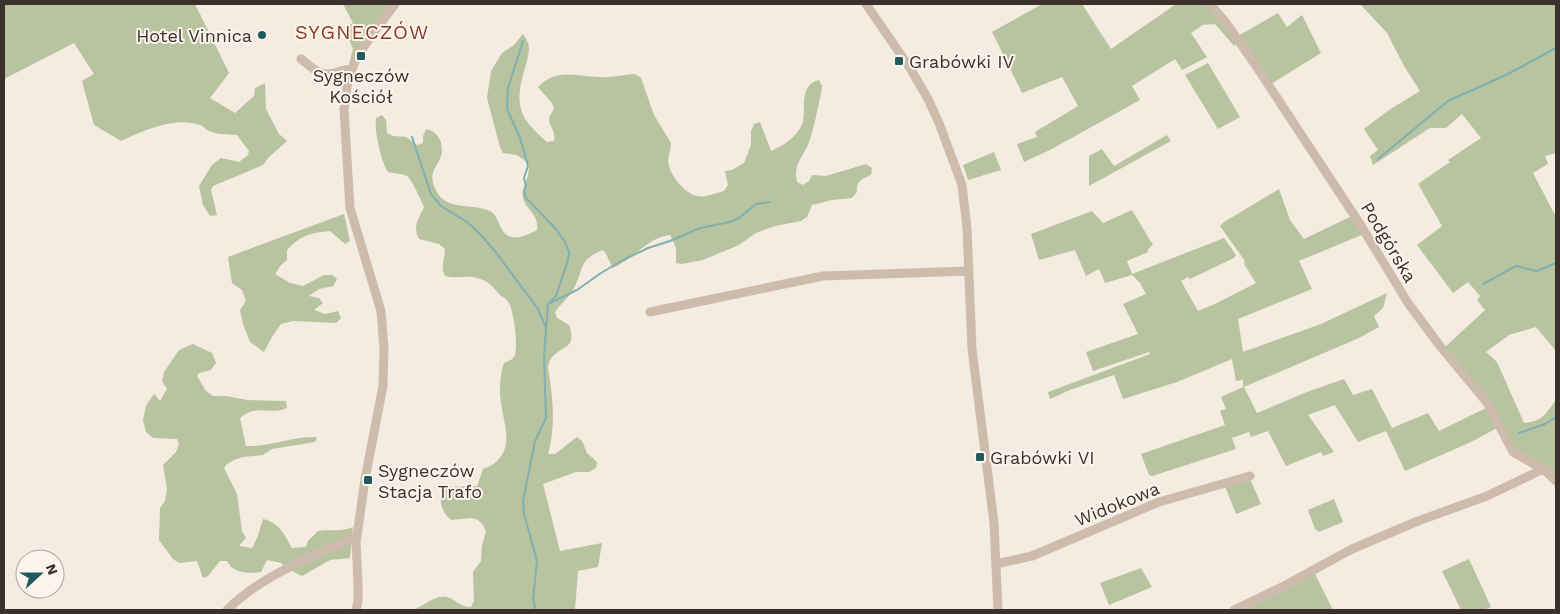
<svg xmlns="http://www.w3.org/2000/svg" width="1560" height="614" font-family="'Work Sans',sans-serif">
<rect width="100%" height="100%" fill="#f4ebe1"/>
<path fill="#b8c4a0" d="M4,4h191l34,69 -19,25 25,15 19,-17 1,-8 10,-5 1,26 13,25 8,7 -18,16 -6,8 -50,21 -2,4 6,25 -7,1 -7,-11 -4,-19 13,-21 9,-7 18,4 9,-7 1,-4 -12,-16c-9,-1 -20,0 -28,-4 -3,-1 -5,-5 -9,-6 -24,-9 -58,6 -79,16l-27,-16 -12,-44 12,-7 -20,-31 -70,36z
M343,4h49l-23,29 -20,31 4,-15 -9,-21 9,-5z
M1042,4h40l29,45 65,-45h29l32,39 -3,3 -19,-22 -12,1 -12,8 16,24 -25,13 -7,-11 -43,27 8,14 -90,50 -26,12 -7,-18 20,-7 -2,-5 43,-26 -16,-29 -40,16 -30,-61z
M1360,4h196v149l-11,3 3,8 -15,9 23,44v134l-20,-24 -27,8 -23,17 11,10 27,61c20,-2 21,-9 32,-23v76l-32,-19 -11,-11 -68,-99 40,-37 -8,-10 3,-4 -12,-14 -15,11 -36,-48 25,-19 -24,-42 32,-22 -2,-2 33,-22 -19,-24 -16,14h-16l-57,37 -3,-9 8,-6 -14,-21 25,-19 31,-19 -16,-25 -17,-33z
M1278,13l9,14 15,-12 19,38 -50,31 -33,-48z
M523,34c3,5 6,9 6,15 -2,22 -16,42 -6,66 5,10 15,19 24,27l7,-1c3,-14 -12,-17 0,-32 -2,-10 -10,-13 -16,-22 20,-22 45,-8 70,-10 9,0 18,-3 27,-3l6,4 13,37 17,28c0,6 -3,13 -3,19 2,13 16,31 29,34 8,2 19,-3 27,-5l4,-6 -3,-14 7,-1 12,-7 7,-18v-14l3,-7 6,-2 11,29c12,-5 29,-16 32,-30 3,-15 -4,-36 16,-41l3,6 -1,8c-4,17 -7,35 -13,51 -6,13 -15,20 -11,37l6,3 6,-4 3,-6 14,1 40,-12 6,4 -1,7c-9,4 -15,6 -14,17l-5,6 -20,2 -20,5 -5,12 -6,4 -26,5 -19,7 -17,12 -36,15 -21,4 -6,-1v-15l-6,-13c-23,3 -37,24 -57,33 -4,-6 -5,-13 -10,-18 -26,10 -19,21 -30,40 -5,9 -13,14 -18,22l2,6 12,7c11,30 -18,18 -21,43 5,29 8,58 0,86h7l22,-17 5,4 5,12 10,9 -1,6 -7,4h-13l-33,12 17,67 42,-8 -4,24 -20,4 -3,39h-161c13,-6 23,-18 38,-11 7,4 10,8 19,8l3,-6 -1,-29 8,-11 1,-16 4,-13 -3,-7 -5,-5 -7,-2 -20,2c-10,-8 -13,-21 -8,-33l34,-1 6,-17c5,-2 10,-4 14,-8 17,-16 6,-40 4,-59 -2,-12 -1,-28 3,-39 4,-2 8,-3 10,-6 5,-7 0,-50 -7,-57 -2,-2 -4,-3 -6,-4 -5,-5 -8,-10 -14,-14 -18,-10 -27,-2 -42,-6 -5,-10 0,-17 0,-27l-6,-5 -20,-5c-7,-13 0,-20 5,-32 -2,-5 -13,-29 -17,-31 -5,-3 -13,-2 -19,-4 -7,-10 -14,-42 -12,-54l6,-3 4,5 1,13 6,3 13,1 11,8 6,-2v-7l3,-7c14,2 19,18 14,30 -2,5 -6,9 -7,14 -2,6 1,14 4,19 10,19 36,11 53,19 10,5 9,23 21,26 8,2 19,-3 26,-7 2,-16 -10,-19 -14,-32 -3,-11 9,-21 5,-35l-11,-8 -14,-2 -3,-6 -13,-49 4,-27 11,-18 12,-8z
M1208,63l32,54 -22,12 -33,-54z
M1167,135l4,6 -82,45v-30l13,-7 12,17z
M994,152l7,18 -33,10 -5,-15z
M1279,189l11,31 14,19 48,-23 12,18 -65,27 13,28 -74,30 5,33 78,-28 66,-31 -4,15 -9,8 5,11 -20,11 -115,49 13,26 50,-21 37,-13 9,16 19,-6 20,39 36,-15 11,18 49,-24 9,21 -26,14 -66,29 -19,-40 -28,11 -23,-37 -27,10 26,37 -11,4 -2,-4 -35,14 -18,-35 -17,6 -2,-5 -17,6 4,11 -84,27 -3,-1 -8,-21 84,-29 -5,-14 6,-2 -5,-12 22,-10v-7l-7,1 -4,-22 -55,23 -54,17 -9,-24 -44,15 -20,9 -2,-7 102,-38 -1,-2 -56,19 -7,-19 52,-18 -15,-30 23,-10 -6,-11 -8,-8 -27,8 -6,-14 -13,7 -11,-26 -36,10 -8,-26 61,-23 11,12 29,-13 21,35 -5,4v3l-21,9 5,13 92,-36 12,17 -2,3 -44,21 -2,-2 -7,4 17,30 17,-7 41,-21 -12,-19 1,-3 -25,-35 4,-4z
M344,214l6,27 -5,3 -15,-13c-20,2 -29,4 -43,19v10l-6,5 -6,9 15,9 13,3 21,-11h8l5,4 -4,7 -14,3 -10,7 10,2 4,5 -9,7 11,4 13,-3 3,7 -5,5 -43,-2 -12,3 -9,13 -8,15 -14,-10 -7,-18 -3,-14 6,-9 -4,-11 -10,-7 -4,-26z
M193,344l19,9 4,10 -5,7 -12,3 -2,3 9,15 7,5h13l21,4 39,1 1,7c-18,8 -28,-5 -47,10l6,28c24,1 47,-10 71,-9l-2,5 -43,7 -9,6 -20,2 -9,3 -7,4 -3,4 13,26 5,37 4,7 -7,8 13,2 5,-10 6,-19c17,4 21,15 29,29l14,-1 2,-6 10,-10c12,-2 23,1 35,-4l-3,31 -20,2 -28,16 -14,-7 -7,-6 -14,-3 -6,12c-12,2 -29,1 -34,-11h-7l-12,15 -5,2 -6,-17 -18,2 -6,-4 -14,-19 1,-32 5,-7 2,-13 -4,-23 13,-13 3,-8 -2,-5 -24,-1 -7,-6 -3,-12 3,-14 8,-12 6,7 7,-12 -5,-8 2,-9 15,-22z
M1248,478l3,3 10,23 -25,10 -11,-28z
M1334,499l9,23 -24,10 -4,-3 -7,-19z
M1469,559l22,48 -8,3h-22l-19,-39z
M1141,568l11,19 -43,18 -9,-22z
M1314,572l19,38h-89l-1,-1z"/>
<g fill="none" stroke-linecap="round" stroke-linejoin="round">
<path stroke="#7fb0b2" stroke-width="2" d="M523,41l-15,47 -1,21 13,29 5,17 3,11 -4,12 2,8 -2,5 2,7 29,30 10,14 4,10 -1,8 -12,36 -8,8 -4,52 2,62 -11,23 -12,60 1,13 13,47 -4,38 3,11
M412,137l19,57 10,12 26,16 12,11 16,18 43,58 7,17
M1378,159l70,-58 60,-27 48,-26
M1483,284l33,-18 21,5 19,-8
M550,303l27,-13 24,-17 22,-13 25,-12 22,-7 30,-13 30,-6 9,-4 17,-14 14,-2
M1519,433l26,-9 11,-7"/>
<path stroke="#cdbbac" stroke-width="9" d="M866,4l44,64 18,31 11,24 23,62 5,43 5,121 22,174 4,87
M1210,4l17,20 33,48 100,152 48,79 32,43 48,58 25,48 30,17 13,12
M301,59c7,5 17,16 26,15 8,0 16,-5 25,-5
M650,312l173,-36 146,-5
M996,564l36,-8 127,-54 91,-26
M227,610c35,-35 85,-53 130,-74
M356,610l2,-9v-19l-2,-39 9,-64 18,-93 1,-37 -3,-38 -31,-103 -6,-98 4,-30 8,-21 15,-23 24,-32
M1234,610l50,-24 68,-37 66,-28 69,-25 56,-27"/>
</g>
<g fill="#1f5a5e" stroke="#fbf5ee" stroke-width="2">
<circle cx="262" cy="35" r="5"/>
<rect x="356" y="51" width="10" height="10" rx="2.5"/>
<rect x="894" y="56" width="10" height="10" rx="2.5"/>
<rect x="975" y="452" width="10" height="10" rx="2.5"/>
<rect x="363" y="475" width="10" height="10" rx="2.5"/>
</g>
<g text-anchor="middle" dominant-baseline="central" stroke-width="4" stroke-linejoin="round" paint-order="stroke">
<g font-size="18" fill="#3b302b" stroke="#fbf5ee" text-anchor="start">
<text x="252" y="35" text-anchor="end">Hotel Vinnica</text>
<text x="909" y="61">Grabówki IV</text>
<text x="361" y="75" text-anchor="middle">Sygneczów<tspan x="361" dy="21">Kościół</tspan></text>
<text x="990" y="457">Grabówki VI</text>
<text x="378" y="470">Sygneczów<tspan x="378" dy="21">Stacja Trafo</tspan></text>
</g>
<g font-size="18" fill="#3b302b" stroke="#fbf5ee">
<text transform="translate(1389 242) rotate(59)">Podgórska</text>
<text transform="translate(1117 504) rotate(-22)">Widokowa</text>
</g>
<g font-size="20" letter-spacing="1" fill="#8c3b22" stroke="#fbf5ee">
<text x="362" y="32">SYGNECZÓW</text>
</g>
</g>
<rect width="1560" height="614" fill="none" stroke="#3b302b" stroke-width="10"/>
<g transform="translate(40 574) rotate(69)"><circle r="24" fill="#fbf5ee" stroke="#aea6a0"/>
<path d="M0-4L9 19L0 12L-9 19Z" fill="#1f5a5e"/>
<text y="-8" font-size="14" font-weight="bold" text-anchor="middle" fill="#3b302b">N</text>
</g>
</svg>
